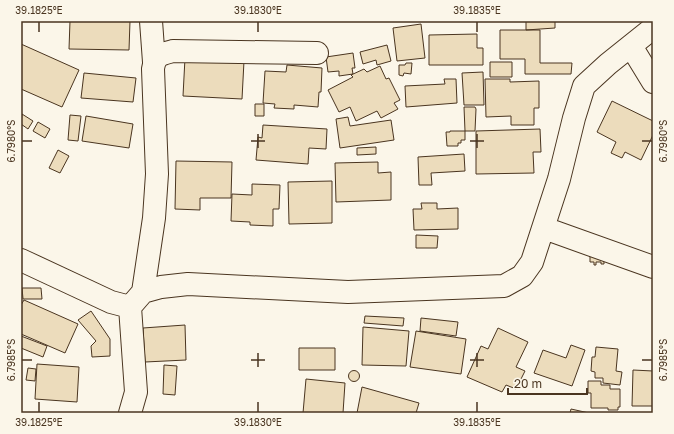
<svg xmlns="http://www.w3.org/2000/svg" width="674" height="434" font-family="'Golos Text',sans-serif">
<rect width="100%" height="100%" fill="#fbf6e9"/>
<path fill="#ecdcbc" stroke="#4a3520" d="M70,21h60l-1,29 -60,-1z
M526,21h29v7l-29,2z
M421,24l4,34 -28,3 -4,-33z
M500,30h40v33h32l-1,11h-46v-15h-25z
M477,34v14h6v17h-54v-30z
M21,44l58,26 -17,37 -41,-18z
M387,45l4,16 -14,4 -1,-5 -13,4 -3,-12z
M353,53l2,15h-3l1,6 -14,2v-5l-11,1 -2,-15z
M185,58l59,3 -2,38 -59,-3z
M490,62h22v15h-22z
M406,63h6l-1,11 -7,-1 -1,3 -4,-1v-10h6z
M287,65l35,3 -1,24h-2l-1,15 -24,-2v4l-20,-1 1,-4 -12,-1 2,-32 21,1z
M380,66l6,13 3,-1 11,22 -6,3 4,6 -17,9 -4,-7 -21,10 -6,-14 -11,5 -11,-22 25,-13 -2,-2 13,-6 3,3z
M483,72l1,33h-20l-2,-32z
M84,73l52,5 -3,24 -52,-4z
M444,79h12l1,24 -51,4 -1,-21 40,-2z
M485,79h25v3l29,-1v27h-5v17h-23v-9l-25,1z
M612,101l41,20v14l-12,25 -16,-8 -3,6 -11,-5 5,-11 -19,-10z
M255,104h9v12h-9z
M464,107h11l1,2 -1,22h-10z
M22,114l11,7 -5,8 -7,-5z
M70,115l11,1 -3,25 -10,-1z
M86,116l47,8 -4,24 -47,-7z
M348,117l2,9 41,-6 3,20 -54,8 -4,-29z
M38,122l12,7 -5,9 -12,-7z
M263,125l64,4 -1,20 -17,-1 -1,16 -52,-4 2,-23 4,1z
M540,129l1,23h-8l1,21 -58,1v-43z
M450,131h15v9h-4v3h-3v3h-11l-1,-14h4z
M376,147v7l-19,1v-7z
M58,150l11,6 -9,17 -11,-5z
M464,154l1,17 -34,2 1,12h-13l-1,-28z
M176,161l56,1 -1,36h-31v12l-25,-1z
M378,162v11l13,-1v28l-55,2 -1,-39z
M332,181v42l-43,1 -1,-42z
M252,184l28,1 -1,24h-6v17l-23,-1v-3l-19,-1 1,-27 20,1z
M421,203h16v6l21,-1v21l-44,1 -1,-21h9z
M416,235l22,1 -1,12h-21z
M590,255l14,6v3h-3v-2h-5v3h-2v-3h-4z
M22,288h19l1,11h-19z
M24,300l54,24 -13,29 -44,-19v-29z
M91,311l19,28v17l-18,1 -1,-11 5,-5 -18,-21z
M365,316l39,2 -1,8 -39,-3z
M421,318l37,4 -2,14 -36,-5z
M185,325l1,35 -41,2 -2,-34z
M363,327l46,4 -3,35 -44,-1z
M498,328l30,14 -12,25 9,4 -9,18 -10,-4 -4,7 -35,-15 14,-31 7,3z
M416,331l50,8 -5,35 -51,-7z
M21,336l26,10 -4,11 -22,-9z
M571,345l14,5 -13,36 -38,-13 9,-23 23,8z
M596,347l22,2 -2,22 6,1 -2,13 -17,-2v-5h-8v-6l-4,-1 1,-14h3z
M299,348h36v22h-36z
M37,364l42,3 -2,35 -42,-3z
M164,365l13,1 -2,29 -12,-1z
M28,368l8,1 -1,12 -9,-1z
M633,370l20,1v35h-21z
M348.5 376a5.5 5.5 0 1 1 11 0a5.5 5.5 0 1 1-11 0Z
M306,379l39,4 -2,30h-40z
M588,381h13v4h9v4h10v18h-2v3h-10v-2h-17v-15h-3z
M362,387l57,16 -3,10h-59z
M571,409l18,4h-19z"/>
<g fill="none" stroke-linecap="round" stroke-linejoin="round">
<defs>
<path id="street" d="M151,21l3,41
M631,46l22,36
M544,228l109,39
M21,260l90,42 19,5
M143,292l11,-74 3,-44 -4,-105c2,-14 8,-15 20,-18l144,2
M130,413l6,-21 -6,-85 13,-15 18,-5 27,-3 160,8 156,-6 18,-10 10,-14 27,-83 15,-61 10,-32 24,-22 45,-36"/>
</defs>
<use href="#street" stroke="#4a3520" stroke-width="24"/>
<use href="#street" stroke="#fbf6e9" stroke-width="22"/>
</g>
<path fill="none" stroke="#4a3520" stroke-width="1.5" d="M39,22v10M258,22v10M477,22v10M258,134v14M477,134v14M22,141h10M251,141h14M470,141h14M642,141h10M258,353v14M477,353v14M22,360h10M251,360h14M470,360h14M642,360h10M39,402v10M258,402v10M477,402v10"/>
<rect width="674" height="434" fill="none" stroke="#fbf6e9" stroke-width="44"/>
<path d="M508 388v6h79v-6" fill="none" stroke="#4a3520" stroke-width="2"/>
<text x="514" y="388" font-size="12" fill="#4a3520" stroke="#fbf6e9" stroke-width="3" paint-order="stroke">20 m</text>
<rect x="22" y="22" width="630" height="390" fill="none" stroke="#4a3520" stroke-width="1.5"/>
<g font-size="10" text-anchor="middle" fill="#4a3520">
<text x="39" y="14">39.1825°E</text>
<text x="258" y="14">39.1830°E</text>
<text x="477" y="14">39.1835°E</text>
<text transform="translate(11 141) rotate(-90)" y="4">6.7980°S</text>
<text transform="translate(663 141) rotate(-90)" y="4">6.7980°S</text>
<text transform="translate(11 360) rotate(-90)" y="4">6.7985°S</text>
<text transform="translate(663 360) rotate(-90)" y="4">6.7985°S</text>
<text x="39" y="426">39.1825°E</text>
<text x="258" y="426">39.1830°E</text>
<text x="477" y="426">39.1835°E</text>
</g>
</svg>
